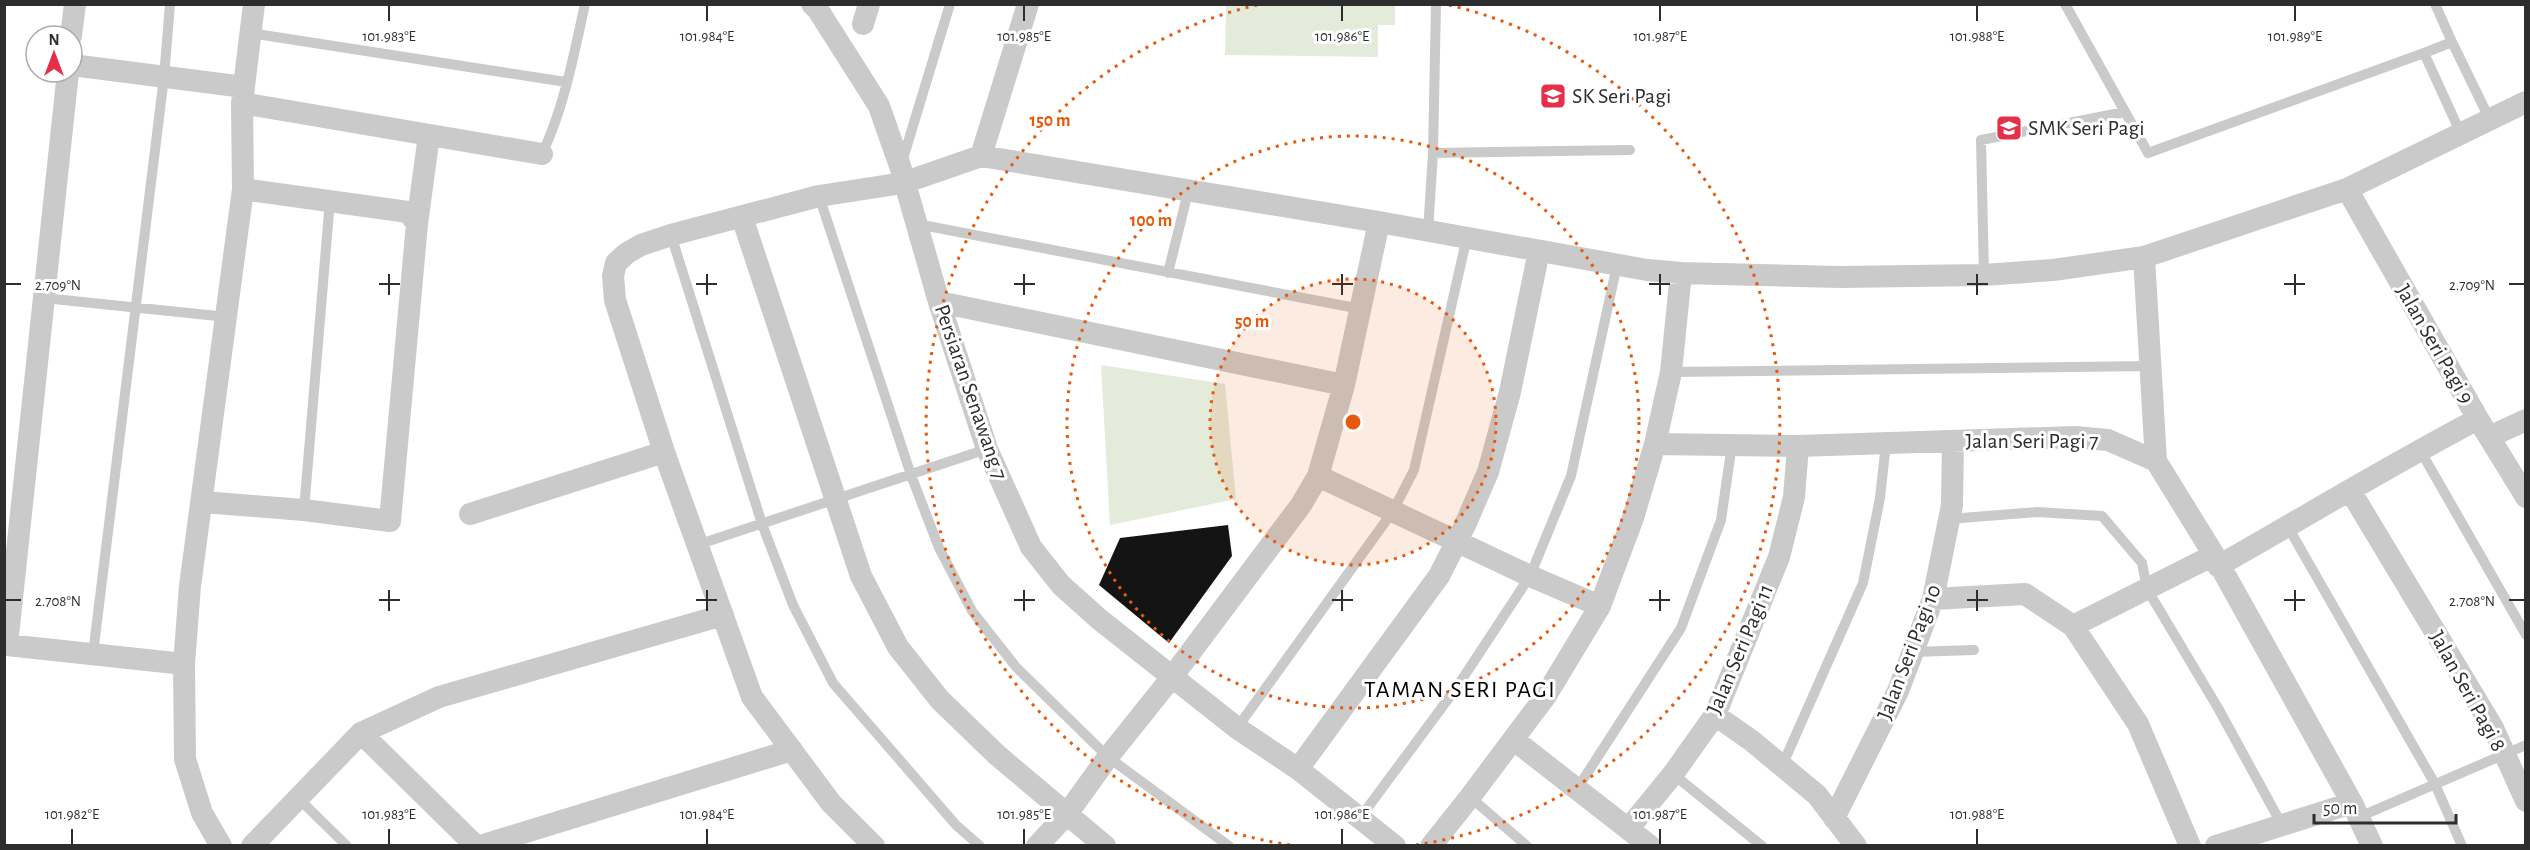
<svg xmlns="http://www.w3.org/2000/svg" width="2530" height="850" font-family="'Alegreya Sans',sans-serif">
<rect width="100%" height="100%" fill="#fff"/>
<path fill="#e4ebda" d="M1226,5h169v20h-17v32l-153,-2z
M1101,365l124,19 11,115 -126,26z"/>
<path fill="#141414" d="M1228,525l4,31 -63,87 -70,-58 21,-47z"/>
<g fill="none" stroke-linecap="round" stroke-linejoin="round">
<path stroke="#cacaca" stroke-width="10" d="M1436,4l-3,149 197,-3
M2065,4l83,149 276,-100 37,81
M2435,4l17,38
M250,33l316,49
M2424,53l28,-11 38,78
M542,154c22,-46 32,-100 43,-150
M902,162l48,-158
M819,196l92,279 28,73 33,63 44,56 92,90 121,89
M917,224l444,85
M1428,231l5,-78
M671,235l91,289 31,81 40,78 123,142 24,21
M1168,273l20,-81
M1984,275l-3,-135 144,-28
M44,298l183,19
M1671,372l479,-6
M2420,450l106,185
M304,510l26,-310
M1949,519l88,-7 65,4 40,47 5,26 71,119 64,117
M2288,527l147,257 27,62
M697,545l290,-96
M1913,652l61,-2
M93,654l71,-577 6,-73
M1237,728l156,-217 21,-41 53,-233
M1782,766l81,-183 17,-85 6,-55
M1673,774l89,72
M1577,789l104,-161 40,-108 11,-76
M1470,797l57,49
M298,798l49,48
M2359,817l167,-72
M1360,818l97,-131 73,-111 41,-100 46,-211"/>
<path stroke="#cacaca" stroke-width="22" d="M812,4l6,6 61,96 21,60 39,136 48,147 44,98 30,38 38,34 138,109 61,41 97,77
M863,24l6,-20
M71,36l4,-32
M72,65l172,22
M68,72l-61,573 177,19
M242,103l300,51
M981,156l47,-152
M243,189l165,23 9,12
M2347,189l131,230 48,78
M742,217l119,359 37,71 42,53 57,55 108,91
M2144,257l12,204
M939,302l405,83
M2489,437l37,-17
M1655,444l143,2 277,-9 33,3 48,21 58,94 138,248 20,43
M1318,476l212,100 70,30
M2351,492l142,236 33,73
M203,502l101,8 86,11 27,-297 12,-89
M470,514l194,-62
M2218,566c87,-49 172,-101 260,-147
M1933,599l92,-5 48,32 65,98 52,122
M2073,626l141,-71
M1715,715l37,26 65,54 39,51
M361,733l115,113
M1514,740l136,106
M1298,769l141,-193 26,-51 23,-53 22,-80 29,-141
M1834,818l64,-127 35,-92 19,-94 1,-64
M1629,828l44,-54 42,-59 64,-158 15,-60 4,-51
M221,846l-19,-33 -17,-54 -1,-95 6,-78 53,-397 -1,-86 12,-99
M252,846l109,-113 78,-36 284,-82
M480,846l312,-96
M874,846l-43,-43 -79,-106 -88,-245 -49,-152 -2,-24 3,-13 11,-10 14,-8 30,-10 148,-39 84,-13 78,-27 398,66 268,48 34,3 159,4 144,-2 69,-5 91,-13 203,-68 179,-87
M1037,846l30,-32 41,-57 64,-80 129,-172 17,-29 26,-91 35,-163
M1431,846l39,-49 75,-100 55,-91 33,-88 22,-74 16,-72 10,-99
M2216,846l136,-43"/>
</g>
<path fill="none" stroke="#2d2d2d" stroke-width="2" d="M389,6v15M707,6v15M1024,6v15M1342,6v15M1660,6v15M1977,6v15M2295,6v15M389,274v21M707,274v21M1024,274v21M1342,274v21M1660,274v21M1977,274v21M2295,274v21M6,284h15M379,284h21M696,284h21M1014,284h21M1332,284h21M1649,284h21M1967,284h21M2284,284h21M2509,284h15M389,590v21M707,590v21M1024,590v21M1342,590v21M1660,590v21M1977,590v21M2295,590v21M6,600h15M379,600h21M696,600h21M1014,600h21M1332,600h21M1649,600h21M1967,600h21M2284,600h21M2509,600h15M72,829v15M389,829v15M707,829v15M1024,829v15M1342,829v15M1660,829v15M1977,829v15"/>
<circle cx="1353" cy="422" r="143" fill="#e8590c" fill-opacity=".12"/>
<g fill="none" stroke="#e8590c" stroke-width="3" stroke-dasharray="3 6">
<circle cx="1353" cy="422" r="143"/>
<circle cx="1353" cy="422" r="286"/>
<path d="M1290 845A428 428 0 0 1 1257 5M1449 5A428 428 0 0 1 1416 845"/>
</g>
<defs>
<symbol id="school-square" viewBox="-11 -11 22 22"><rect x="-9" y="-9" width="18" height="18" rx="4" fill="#e33048" stroke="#fff"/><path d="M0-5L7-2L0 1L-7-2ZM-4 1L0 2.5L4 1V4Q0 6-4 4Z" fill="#fff"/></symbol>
</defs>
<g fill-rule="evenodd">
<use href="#school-square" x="1538" y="81" width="30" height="30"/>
<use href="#school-square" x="1994" y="113" width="30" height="30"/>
</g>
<g text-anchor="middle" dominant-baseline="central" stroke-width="6" stroke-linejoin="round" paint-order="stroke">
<g font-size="22" fill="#2d2d2d" stroke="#fff" text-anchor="start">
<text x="1572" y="96">SK Seri Pagi</text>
<text x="2028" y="128">SMK Seri Pagi</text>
</g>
<g font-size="22" fill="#2d2d2d" stroke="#fff">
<text transform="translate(2435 344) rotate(60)">Jalan Seri Pagi 9</text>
<text transform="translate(971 392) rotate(71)">Persiaran Senawang 7</text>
<text x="2032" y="441">Jalan Seri Pagi 7</text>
<text transform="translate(1740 649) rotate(-67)">Jalan Seri Pagi 11</text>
<text transform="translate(1909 652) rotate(-69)">Jalan Seri Pagi 10</text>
<text transform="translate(2468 691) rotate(61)">Jalan Seri Pagi 8</text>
</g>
<g font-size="24" letter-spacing="1.5" fill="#000" stroke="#fff">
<text x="1460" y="690">TAMAN SERI PAGI</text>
</g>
</g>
<g font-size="15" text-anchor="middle" fill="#2d2d2d" stroke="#fff" stroke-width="6" stroke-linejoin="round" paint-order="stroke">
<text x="389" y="41">101.983°E</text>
<text x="707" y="41">101.984°E</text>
<text x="1024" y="41">101.985°E</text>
<text x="1342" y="41">101.986°E</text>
<text x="1660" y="41">101.987°E</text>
<text x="1977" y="41">101.988°E</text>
<text x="2295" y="41">101.989°E</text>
<text x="58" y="290">2.709°N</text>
<text x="2472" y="290">2.709°N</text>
<text x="58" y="606">2.708°N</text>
<text x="2472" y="606">2.708°N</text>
<text x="72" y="819">101.982°E</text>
<text x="389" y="819">101.983°E</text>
<text x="707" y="819">101.984°E</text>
<text x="1024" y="819">101.985°E</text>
<text x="1342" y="819">101.986°E</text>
<text x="1660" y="819">101.987°E</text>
<text x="1977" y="819">101.988°E</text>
</g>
<circle cx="1353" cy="422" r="9" fill="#e8590c" stroke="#fff" stroke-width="3"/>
<g font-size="18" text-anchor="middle" font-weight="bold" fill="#e8590c" stroke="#fff" stroke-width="6" stroke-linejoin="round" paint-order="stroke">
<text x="1050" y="126">150 m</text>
<text x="1151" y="226">100 m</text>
<text x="1252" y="327">50 m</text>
</g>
<rect width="2530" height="850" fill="none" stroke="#2d2d2d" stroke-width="12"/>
<g transform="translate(54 54)"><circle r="28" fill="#ffffff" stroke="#ababab" stroke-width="1.5"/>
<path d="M0-4.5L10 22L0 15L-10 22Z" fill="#e33048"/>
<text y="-9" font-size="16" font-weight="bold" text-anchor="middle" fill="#2d2d2d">N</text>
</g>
<path d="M2314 814v9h142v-9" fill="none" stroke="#2d2d2d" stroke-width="3"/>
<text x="2323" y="814" font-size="18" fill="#2d2d2d" stroke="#ffffff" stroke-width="4.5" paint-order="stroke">50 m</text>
</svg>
